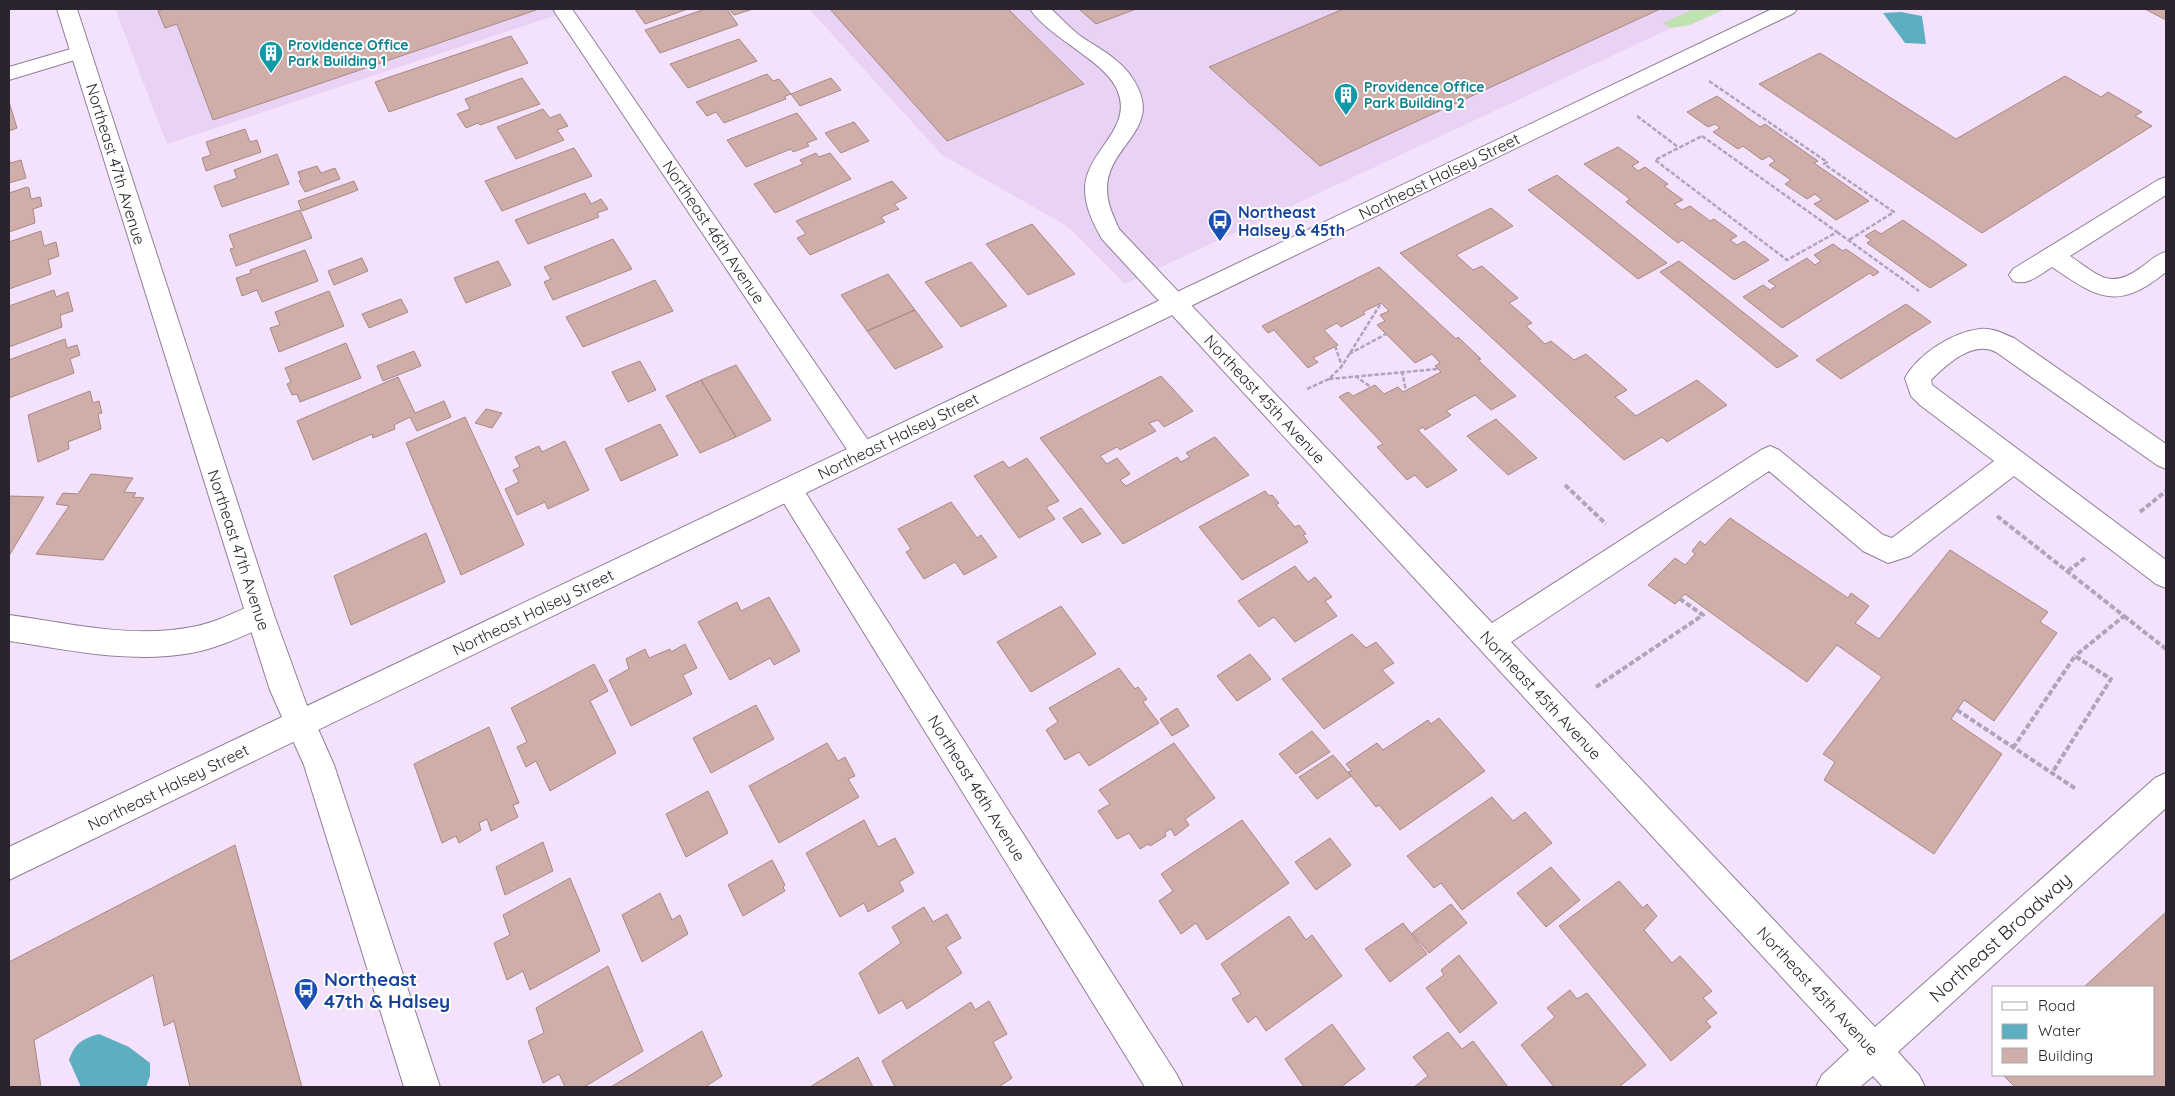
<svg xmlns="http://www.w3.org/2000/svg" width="2175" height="1096" font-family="Quicksand,sans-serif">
<rect width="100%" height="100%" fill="#f4e2fd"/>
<path fill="#e9d3f4" d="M115,9h460l-408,135z
M809,9h903l-587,275 -58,-58 -125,-71z"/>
<path fill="#c0e2b0" d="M1694,9h31l-35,16 -19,3 -8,-5z"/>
<path fill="#5eaec2" d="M1901,12l21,4 4,28 -21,-1 -22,-30z
M99,1034l30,13 21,16v13l-4,11h-65l-12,-27c6,-17 13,-21 30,-26z"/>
<path fill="#cfaeaa" stroke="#a88884" d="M164,9h375l-326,111 -36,-96 -12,4 -7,-17z
M635,9h53l-43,15z
M705,9h22l11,16 -78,28 -15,-23z
M729,9h24l-19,6z
M830,9h178l76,75 -137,57z
M1079,9h57l-40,15z
M1343,9h317l-340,157 -111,-99z
M2145,9h21v11z
M511,36l17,27 -139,49 -14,-30z
M739,39l18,22 -69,27 -18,-24z
M1820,53l136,86 109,-63 36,21 7,-5 34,20 -7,4 17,10 -170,107 -223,-149z
M767,74l6,7 6,-2 12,15 -6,2 1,3 -62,24 -8,-11 -9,4 -11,-14z
M522,78l18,26 -60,21 -2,-2 -12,5 -9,-14 13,-5 -5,-10z
M831,78l10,12 -41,16 -9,-12z
M1717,96l43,31 5,-3 53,37 -4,2 55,38 -33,19 -22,-16 8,-4 -7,-6 -8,5 -22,-15 6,-4 -22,-15 6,-4 -6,-5 -7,4 -19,-14 -5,3 -25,-17 7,-4 -5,-4 -7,3 -21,-15z
M9,102l8,26 -8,3z
M543,109l7,9 10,-4 8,12 -11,4 7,10 -48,19 -19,-32z
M797,113l20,26 -10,4 2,3 -16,6 -2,-3 -45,18 -19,-27z
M854,122l15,19 -28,12 -16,-20z
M245,129l5,13 7,-2 4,12 -55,19 -4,-13 9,-3 -5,-13z
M1618,147l21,15 -7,4 6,5 7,-4 23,17 -4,2 19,14 -9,4 8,6 8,-4 20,15 4,-2 23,17 -7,4 7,5 7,-4 25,19 -35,20 -52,-40 -4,3 -52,-41 4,-3 -46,-35z
M574,148l18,28 -90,35 -17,-30z
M816,153l3,4 11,-4 21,26 -76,34 -21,-29 49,-20 -3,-4z
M277,154l12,30 -67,23 -8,-21 23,-8 -3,-8z
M9,157l1,6 11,-3 5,18 -17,5z
M317,166l4,7 14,-5 5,11 -35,13 -6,-11 2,-1 -3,-8z
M1557,175l110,88 -29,16 -110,-89z
M354,181l4,9 -56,21 -4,-10z
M892,181l15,17 -13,6 5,5 -18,8 4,5 -75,33 -13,-17 9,-4 -10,-13z
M27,187l2,1 2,11 9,-2 2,9 -9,3 2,14 -26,9v-39z
M585,193l6,11 10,-5 7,10 -11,4 2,4 -71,27 -13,-24z
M1491,208l22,18 -57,29 17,15 9,-4 36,32 -9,5 23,20 -6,3 19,18 6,-3 23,19 12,-6 41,36 -12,7 21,19 61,-36 30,25 -60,37 -5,-5 -38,23 -224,-207z
M300,210l12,28 -76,28 -6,-17 4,-1 -5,-13z
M1903,220l33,23 31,22 -37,23 -63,-45 4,-3 -6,-4 10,-6 6,4z
M1032,224l43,50 -47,21 -42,-51z
M41,231l3,15 12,-4 3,14 -11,4 3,14 -42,15v-47z
M613,239l19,30 -79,31 -9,-18 7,-3 -7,-12z
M1833,244l10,7 3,-2 33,23 -6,4 -3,-3 -88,55 -39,-31 20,-12 7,5 6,-4 -8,-5 39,-23 8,7 6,-4 -7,-6z
M305,250l13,31 -56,21 -5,-12 -15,6 -6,-18 15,-5 -1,-3z
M362,258l6,13 -34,14 -6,-14z
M498,261l13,24 -45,18 -12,-25z
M1679,261l119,95 -21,12 -117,-96z
M971,262l36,44 -46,21 -36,-45z
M1379,267l77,72 2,-2 23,22 -3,1 38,36 -25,14 -16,-15 -29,16 5,4 -26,15 -2,-3 -5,3 39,40 -30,18 -12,-13 -8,5 -30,-33 6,-3 -44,-47 9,-5 5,4 22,-11 9,9 14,-7 5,5 38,-20 -6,-6 5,-3 -8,-9 -17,9 -38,-38 8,-4 -5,-6 9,-4 -8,-8 -18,9 2,2 -24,13 -4,-4 -13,7 14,15 -25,13 5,4 -10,6 -34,-38 -6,3 -6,-7z
M888,274l27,36 -48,21 -26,-36z
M655,280l18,31 -90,36 -17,-30z
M54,290l2,7 12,-5 5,19 -13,4 2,12 -53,20v-41z
M329,291l15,35 -65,26 -9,-24 10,-3 -5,-13z
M401,299l7,13 -39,16 -7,-14z
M1906,304l25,18 -90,57 -25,-19z
M915,310l28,37 -48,22 -28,-38z
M65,339l2,9 10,-3 3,10 -10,4 4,14 -65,25v-38z
M346,343l15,35 -61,24 -3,-8 -5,1 -5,-11 4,-2 -6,-14z
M414,351l7,15 -38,15 -6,-15z
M640,361l16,29 -28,12 -16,-30z
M736,365l35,55 -35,17 -35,-57z
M1161,376l32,35 -29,16 -6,-7 -9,3 7,8 -36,19 -3,-3 -17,9 7,8 10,-6 13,16 -10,6 6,6 51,-29 4,5 9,-5 -4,-4 29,-16 34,38 -126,69 -83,-106z
M398,377l17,36 29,-12 7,16 -34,14 -7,-14 -16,8 1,4 -22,9 -1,-4 -59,26 -16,-39z
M701,380l35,57 -36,16 -34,-57z
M90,391l3,12 6,-2 3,12 -4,1 3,15 -33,13 1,7 -31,13 -10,-47z
M486,409l16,4 -10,15 -17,-5z
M465,417l59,128 -63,30 -55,-132z
M1496,419l41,39 -29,17 -41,-39z
M660,424l18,31 -57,26 -16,-32z
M565,441l24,49 -41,19 -3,-7 -28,13 -12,-26 14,-7 -6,-12 7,-3 -5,-10 24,-11 3,6z
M1027,458l32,43 -13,6 9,12 -36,19 -45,-62 29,-15 6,7z
M91,474l42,4 -9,14 12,1 -3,4 11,1 -41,62 -67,-6 33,-48 -13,-2 7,-11 15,1z
M1265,491l4,5 3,-1 7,8 -3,2 19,22 4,-2 7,9 -3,1 5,7 -66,38 -43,-53z
M9,496l35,1 -35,59z
M951,502l26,36 4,-3 16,22 -33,18 -9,-13 -31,17 -18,-27 5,-3 -13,-20z
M1081,508l20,26 -19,9 -19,-25z
M1730,518l118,80 3,-5 18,13 -14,17 24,16 71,-89 98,62 -8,10 17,11 -63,88 -30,-21 -13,19 51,35 -68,100 -110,-74 11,-18 -12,-8 59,-77 -45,-32 -30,37 -122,-88 -10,10 -27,-19 27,-27 10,7 10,-11 -3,-3 8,-10 5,4z
M426,533l19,49 -94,43 -17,-49z
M1295,566l13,16 7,-5 17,20 -7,4 12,15 -42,26 -21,-25 -15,10 -21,-26z
M769,597l31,54 -26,14 -4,-7 -40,22 -32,-58 39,-20 4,9z
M1061,606l35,48 -65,38 -34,-50z
M1352,634l14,14 10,-6 18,21 -12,7 12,13 -70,46 -42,-50z
M685,644l12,24 -14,7 9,19 -61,32 -22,-46 20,-11 -3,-10 19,-10 4,9 21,-9 1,3z
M1250,654l21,25 -34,22 -20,-25z
M594,664l14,27 -18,10 26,52 -66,38 -14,-30 -10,6 -9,-20 10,-5 -16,-34z
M1119,668l16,21 3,-2 9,12 -4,3 16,21 -70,43 -10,-14 -14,8 -19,-30 12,-8 -9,-14z
M756,705l18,34 -63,34 -18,-35z
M1177,708l12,18 -17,10 -12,-17z
M1439,718l46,53 -85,59 -21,-25 -3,2 -28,-35 4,-1 -6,-7 31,-21 6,7 45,-30 3,4z
M489,727l30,76 -6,2 5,12 -27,14 -4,-12 -8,4 2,7 -22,13 -3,-7 -14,7 -28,-79z
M1312,731l18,21 -34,22 -17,-20z
M827,743l11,18 7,-4 10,19 -7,3 11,18 -80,46 -30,-57z
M1174,743l41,55 -30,21 4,6 -14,11 -4,-7 -6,3 1,4 -16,10 -2,-2 -8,5 -11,-16 -12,6 -19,-28 12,-7 -11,-14z
M1333,755l18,21 -34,23 -18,-22z
M708,791l20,42 -42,24 -20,-43z
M1492,797l21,24 12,-9 27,31 -90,67 -21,-27 -7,5 -27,-32z
M864,820l14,27 17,-9 19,35 -15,9 5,9 -36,21 -4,-9 -24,14 -34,-64z
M1242,820l47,63 -82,57 -11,-17 -15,11 -22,-33 14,-10 -12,-17z
M1330,838l21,27 -35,25 -21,-28z
M543,842l10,29 -48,24 -9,-28z
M235,845l67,242h-112l-16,-66 -10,5 -11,-51 -119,65 7,47h-32v-125z
M772,860l13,25 -2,2 2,4 -42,25 -15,-31z
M1551,867l29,33 -34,27 -29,-34z
M570,878l30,73 -70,39 -7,-19 -16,9 -13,-37 16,-8 -7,-20z
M1619,881l24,27 4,-4 10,12 -13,14 28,33 8,-7 32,35 -9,7 14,15 -11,8 5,6 -40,34 -112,-135z
M660,893l12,27 8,-5 8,19 -46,28 -20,-47z
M1451,904l16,19 -38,30 -17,-20z
M924,907l9,15 14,-8 14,24 -15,9 16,26 -55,36 -5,-9 -23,14 -20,-41 42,-30 -9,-16z
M2166,912v175h-151l-12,-12h151v-88h-70z
M1289,916l17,24 6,-5 30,41 -76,55 -10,-15 -8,7 -16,-24 9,-5 -20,-30z
M1403,923l24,31 -37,28 -25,-33z
M1459,955l38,48 -37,30 -34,-45 18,-13 -3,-5z
M608,966l35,85 -59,36h-19l-6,-13 -16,9 -15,-42 16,-8 -8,-25z
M1570,990l7,9 10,-6 59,72 -27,22h-65l-33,-42 34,-28 -8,-9z
M989,1001l18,33 -14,8 19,36 -13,9h-104l-13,-26 89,-59 4,8z
M1332,1024l33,45 -24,18h-37l-19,-28z
M702,1031l20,45 -17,11h-94z
M1448,1032l14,17 11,-8 35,46h-94l14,-11 -15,-19z
M858,1057l15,30h-63z"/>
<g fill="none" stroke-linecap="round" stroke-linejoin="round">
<defs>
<path id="minor" d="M556,9h16l300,437 4,7 -4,7 -9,4 -9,-4 -300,-449z
M1030,9h21c9,8 18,18 28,26 17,12 36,21 49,37 43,56 -21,70 -21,117 0,15 6,26 12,40l373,394 269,-173 9,-4 9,4 104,85 9,3 102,-77 -74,-56 -9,-9 -6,-18c13,-24 48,-46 75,-49 11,-2 24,5 34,9l152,106v25l-9,-4 -161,-113c-23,-12 -49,12 -65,28l1,5 234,175v28l-10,-4 -142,-108 -104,80 -22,7 -25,-12 -94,-80 -258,171 364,385 280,-249 11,-5v35l-268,244 21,23 6,12h-42l-10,-11 -13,11h-44l6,-12 27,-25 -747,-811c-9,-16 -17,-32 -17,-50 0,-37 48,-59 33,-97 -11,-31 -67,-52 -88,-83z
M81,46l7,2 3,4 -3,4 -79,24v-13z
M2166,177v18l-96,61c30,20 40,35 73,10 8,-6 14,-12 23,-14v20c-48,39 -67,27 -114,-5 -13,8 -24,19 -39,14l-4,-6 4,-6 145,-89z
M789,478l9,3 379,594 6,12h-38l-365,-590 -4,-8 4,-8z
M260,602l10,4 4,9 -4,9c-25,11 -51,24 -79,29 -60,11 -122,-3 -182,-12v-26c60,8 122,24 183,12 24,-4 45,-16 68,-25z
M300,709l11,4 23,52 106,322h-36l-100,-322 -19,-42 4,-10z"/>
<path id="major" d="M57,9h20l197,606 33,91 1465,-697h25l-3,4 -1785,867v-33l273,-130 -12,-27 -24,-75z"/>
</defs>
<use href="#minor" stroke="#8f7f97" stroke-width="2"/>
<use href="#major" stroke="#8f7f97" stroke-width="2"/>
<path stroke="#b2a3b9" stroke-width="2.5" stroke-dasharray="4.5 2" stroke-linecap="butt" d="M1709,81l118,81 -3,2 70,48 -45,28
M1637,116l41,31
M1702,136l135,96 -50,28 -132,-100z
M1837,232l82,59
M1335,346l7,20
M1349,354l37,-20
M1402,371l4,20
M1355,376l16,11
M1329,379l109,-10
M1307,389l22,-10 13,-13 39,-63"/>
<path stroke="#b2a3b9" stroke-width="4" stroke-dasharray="5.5 2.5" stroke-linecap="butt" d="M1565,485l41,39
M2140,512l26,-21
M1997,516l127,100 -49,40
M2068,571l17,-13
M2124,616l42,33
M1596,687l107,-72 -23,-16
M1957,710l119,79
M2013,748l62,-92 36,23 -59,94"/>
<use href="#minor" fill="#fff" fill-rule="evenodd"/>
<use href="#major" fill="#fff" fill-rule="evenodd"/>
</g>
<defs>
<symbol id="building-pin" viewBox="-11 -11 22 30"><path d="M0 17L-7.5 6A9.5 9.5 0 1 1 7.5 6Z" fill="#0f9aa8" stroke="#fff"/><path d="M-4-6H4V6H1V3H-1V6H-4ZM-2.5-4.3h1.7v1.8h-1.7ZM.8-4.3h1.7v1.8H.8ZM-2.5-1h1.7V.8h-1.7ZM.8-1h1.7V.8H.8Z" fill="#fff"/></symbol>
<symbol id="bus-pin" viewBox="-11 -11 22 30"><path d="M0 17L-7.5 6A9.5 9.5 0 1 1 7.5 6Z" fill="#1a4fb4" stroke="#fff"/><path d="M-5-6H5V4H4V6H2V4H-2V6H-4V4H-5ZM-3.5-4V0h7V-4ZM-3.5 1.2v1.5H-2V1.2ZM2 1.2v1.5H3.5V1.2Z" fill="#fff"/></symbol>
</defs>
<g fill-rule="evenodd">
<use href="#building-pin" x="257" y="39" width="28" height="38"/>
<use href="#building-pin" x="1332" y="81" width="28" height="38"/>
<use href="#bus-pin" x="1206" y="207" width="28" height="38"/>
<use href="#bus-pin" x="292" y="976" width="28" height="38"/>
</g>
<g text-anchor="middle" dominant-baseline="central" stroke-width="4" stroke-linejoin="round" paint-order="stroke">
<g font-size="14" font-weight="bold" fill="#0d838f" stroke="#fff" text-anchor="start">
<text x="288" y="45">Providence Office<tspan x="288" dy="16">Park Building 1</tspan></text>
<text x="1364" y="87">Providence Office<tspan x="1364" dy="16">Park Building 2</tspan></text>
</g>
<g font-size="16" fill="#2b242e" stroke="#fff">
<text transform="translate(116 164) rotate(73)">Northeast 47th Avenue</text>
<text transform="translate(1439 176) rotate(-26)">Northeast Halsey Street</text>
<text transform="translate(714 232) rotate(56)">Northeast 46th Avenue</text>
<text transform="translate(1265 399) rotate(47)">Northeast 45th Avenue</text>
<text transform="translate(898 436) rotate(-26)">Northeast Halsey Street</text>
<text transform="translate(239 550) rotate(72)">Northeast 47th Avenue</text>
<text transform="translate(533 612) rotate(-26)">Northeast Halsey Street</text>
<text transform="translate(1541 695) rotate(47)">Northeast 45th Avenue</text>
<text transform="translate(168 787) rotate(-26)">Northeast Halsey Street</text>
<text transform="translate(977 788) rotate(58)">Northeast 46th Avenue</text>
<text transform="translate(1818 991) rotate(47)">Northeast 45th Avenue</text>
</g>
<g font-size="16" font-weight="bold" fill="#164399" stroke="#fff" text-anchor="start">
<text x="1238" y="212">Northeast<tspan x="1238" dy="18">Halsey &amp; 45th</tspan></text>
</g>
<g font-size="19" fill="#2b242e" stroke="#fff">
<text transform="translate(2000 937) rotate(-42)">Northeast Broadway</text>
</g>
<g font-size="19" font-weight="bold" fill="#164399" stroke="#fff" text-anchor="start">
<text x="324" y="979">Northeast<tspan x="324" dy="22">47th &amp; Halsey</tspan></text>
</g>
</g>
<rect width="2175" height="1096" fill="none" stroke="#2b242e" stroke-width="20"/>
<rect x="1992" y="986" width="162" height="90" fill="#ffffff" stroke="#aaa7ab"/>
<rect x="2002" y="1002" width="25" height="8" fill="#ffffff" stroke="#aaa7ab"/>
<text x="2038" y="1011" font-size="15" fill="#2b242e">Road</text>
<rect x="2002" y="1024" width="25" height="15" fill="#5eaec2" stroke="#aaa7ab"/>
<text x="2038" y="1036" font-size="15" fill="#2b242e">Water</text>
<rect x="2002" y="1048" width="25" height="15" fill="#cfaeaa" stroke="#aaa7ab"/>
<text x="2038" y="1061" font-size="15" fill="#2b242e">Building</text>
</svg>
